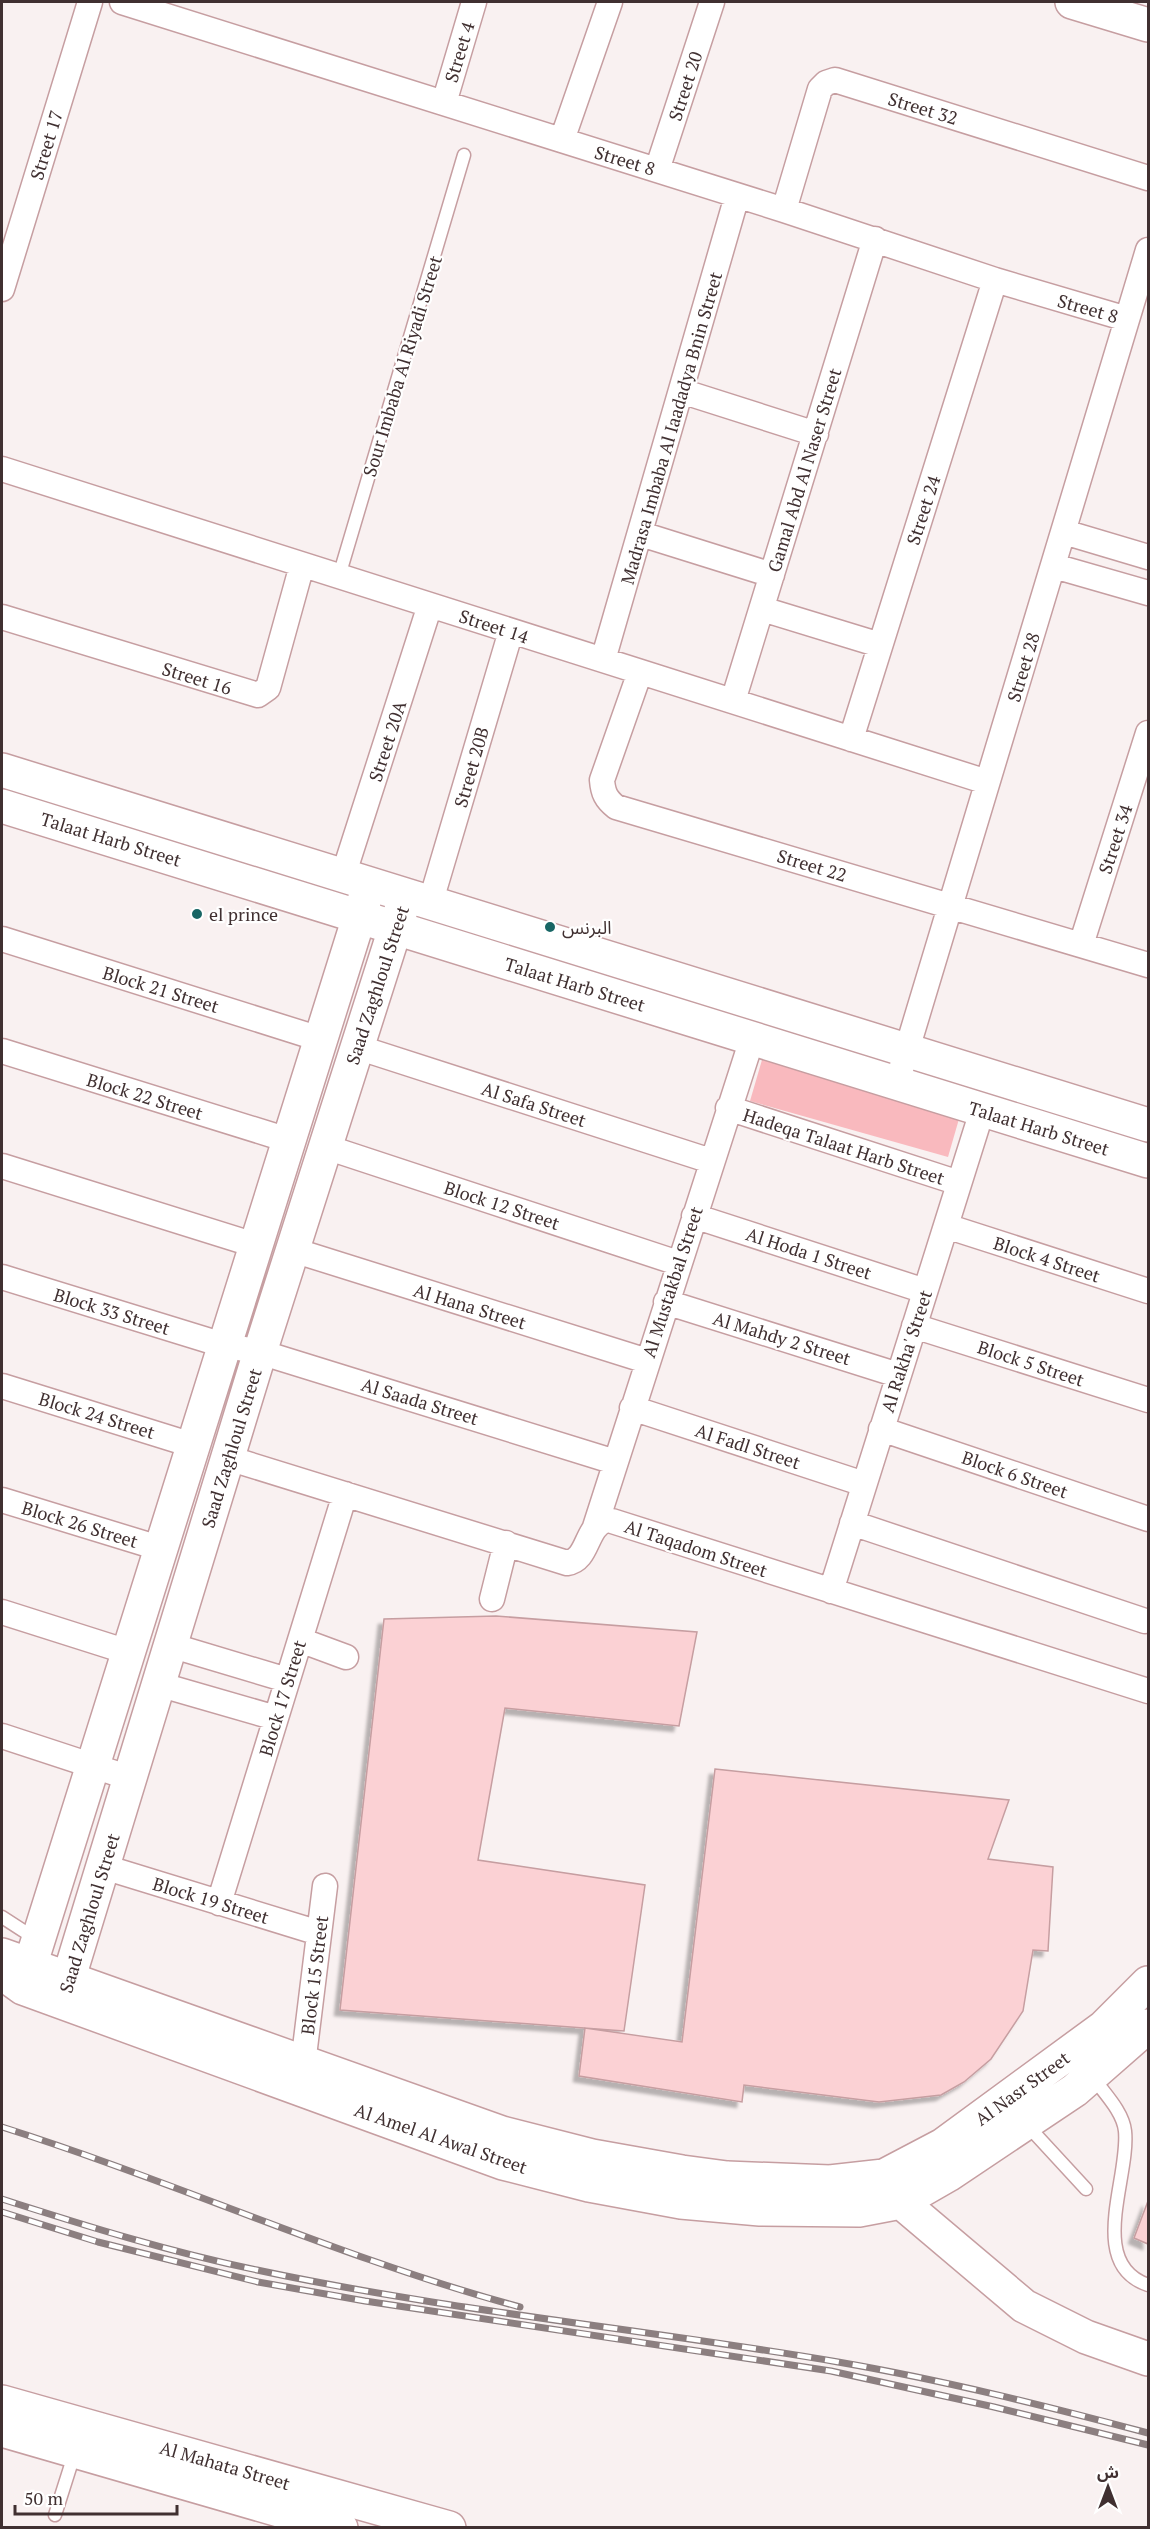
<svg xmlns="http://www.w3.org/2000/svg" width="1150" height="2529" font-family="'PT Serif','Noto Sans Arabic',serif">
<defs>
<filter id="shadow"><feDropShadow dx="-5.5" dy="5.5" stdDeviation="1.5" flood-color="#0004"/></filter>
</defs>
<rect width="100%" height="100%" fill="#f9f1f1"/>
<path fill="#f9b9be" d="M764,1053l197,59 -13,45 -198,-56z"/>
<path fill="#fbd1d4" stroke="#c69ea1" stroke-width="1.5" filter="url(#shadow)" d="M496,1616l201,16 -18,94 -174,-18 -27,152 167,25 -21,146 -284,-21 44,-391z
M715,1769l294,31 -21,59 65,8 -5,84 -15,-1 -10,61 -32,48 -27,23 -23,13 -62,7 -135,-17 -2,17 -163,-26 6,-48 97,14z
M1148,2201v43l-14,-6z"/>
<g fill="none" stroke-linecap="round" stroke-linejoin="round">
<defs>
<path id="lane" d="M339,576l125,-421
M2,1917l34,22
M1092,2076c11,16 31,35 33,55 5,46 -39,133 23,154
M1027,2125l59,64
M55,2515l20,-63"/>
<path id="street" d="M122,2l662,208 211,70 132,39
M444,103l30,-101
M562,140l48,-138
M657,170l55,-168
M784,210l36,-121 6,-6 9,-3 313,98
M2,289l88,-287
M681,391l135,43
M2,469l985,313
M1064,532l84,25
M641,534l131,41
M1054,566l94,27
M762,609l118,36
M2,617l256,78 10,-7 34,-123
M603,660l134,-464
M640,672l-38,108c1,13 4,19 14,27l532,158
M733,701l142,-462
M851,739l144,-459
M343,876l87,-271
M430,904l81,-273
M2,939l318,100
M1081,945l67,-212
M357,1047l354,114
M2,1051l286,89
M902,1066l246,-816
M728,1108l231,75
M326,1147l352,116
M2,1166l253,79
M694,1216l231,75
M946,1226l202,65
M293,1250l354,111
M2,1277l221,68 37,7 355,110
M666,1302l232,73
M914,1326l234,74
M2,1386l190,59
M632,1408l232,76
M881,1429l267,90
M228,1458l339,105c22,-3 18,-36 39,-43l6,1 536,170
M2,1500l157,48
M852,1523l293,98
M595,1527l157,-488
M831,1591l151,-480
M492,1599l14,-56
M2,1612l126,40
M300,1640l46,17
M170,1645l117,35
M158,1684l118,34
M2,1736l128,42
M104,1867l215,66
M219,1903l126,-409
M303,2064l22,-178"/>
<path id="secondary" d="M1072,2l76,23
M2,770l1146,355
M2,806l1146,355
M2,1955l500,178 90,23 90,16 45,6 103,4 54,-6 59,-31 161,-118 44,-44
M2,1973l21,15 480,175 86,22 92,17 79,7 99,1 42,-8 47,-27 127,-85 73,-64
M24,1985l342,-1090
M62,2000l198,-648 142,-445
M890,2186l11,16 123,104 62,31 62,22
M2,2402l447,126
M2,2430l339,98"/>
</defs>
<use href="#lane" stroke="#c69ea1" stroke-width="15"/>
<use href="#street" stroke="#c69ea1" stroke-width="27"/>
<use href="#secondary" stroke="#c69ea1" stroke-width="36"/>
<use href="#lane" stroke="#fff" stroke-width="12"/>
<use href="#street" stroke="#fff" stroke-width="24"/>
<use href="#secondary" stroke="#fff" stroke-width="33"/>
<defs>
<path id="rail" d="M2,2127c174,55 341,132 518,180
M2,2199c84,27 168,53 255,71 192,41 388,59 581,92 105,18 208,44 310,71
M2,2212l96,30 160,40 107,19 466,70 163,36 154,38"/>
</defs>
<use href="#rail" stroke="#8c7f80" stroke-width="7"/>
<use href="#rail" stroke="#fff" stroke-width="4.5" stroke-dasharray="14" stroke-linecap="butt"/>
</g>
<g fill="#186665" stroke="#fff" stroke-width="2">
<circle cx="197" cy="914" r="6"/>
<circle cx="550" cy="927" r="6"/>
</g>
<g text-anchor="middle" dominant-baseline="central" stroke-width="4.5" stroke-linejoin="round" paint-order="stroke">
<g font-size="18" fill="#403031" stroke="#fff">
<text transform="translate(459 52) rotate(-73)">Street 4</text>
<text transform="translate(685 86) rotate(-72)">Street 20</text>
<text transform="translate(923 108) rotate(17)">Street 32</text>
<text transform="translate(46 145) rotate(-73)">Street 17</text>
<text transform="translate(625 160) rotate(17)">Street 8</text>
<text transform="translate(1088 308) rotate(16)">Street 8</text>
<text transform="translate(402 366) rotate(-73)">Sour Imbaba Al Riyadi Street</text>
<text transform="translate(671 428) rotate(-74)">Madrasa Imbaba Al Iaadadya Bnin Street</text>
<text transform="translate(804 470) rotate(-73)">Gamal Abd Al Naser Street</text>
<text transform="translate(923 510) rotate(-72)">Street 24</text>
<text transform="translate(494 626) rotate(18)">Street 14</text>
<text transform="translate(1023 667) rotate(-73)">Street 28</text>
<text transform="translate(197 678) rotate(17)">Street 16</text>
<text transform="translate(387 741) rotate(-72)">Street 20A</text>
<text transform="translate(471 767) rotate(-74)">Street 20B</text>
<text transform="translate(111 839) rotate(17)">Talaat Harb Street</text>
<text transform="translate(1115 839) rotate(-72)">Street 34</text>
<text transform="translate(812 865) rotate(17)">Street 22</text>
<text transform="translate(575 984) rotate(17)">Talaat Harb Street</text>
<text transform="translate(377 985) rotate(-72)">Saad Zaghloul Street</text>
<text transform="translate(161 989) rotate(17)">Block 21 Street</text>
<text transform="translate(145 1096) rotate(17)">Block 22 Street</text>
<text transform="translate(534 1104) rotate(18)">Al Safa Street</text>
<text transform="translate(1039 1128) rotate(17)">Talaat Harb Street</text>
<text transform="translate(844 1146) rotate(18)">Hadeqa Talaat Harb Street</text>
<text transform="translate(502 1205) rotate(18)">Block 12 Street</text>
<text transform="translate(809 1253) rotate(18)">Al Hoda 1 Street</text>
<text transform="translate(1047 1259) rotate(18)">Block 4 Street</text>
<text transform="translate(672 1282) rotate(-72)">Al Mustakbal Street</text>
<text transform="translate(470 1306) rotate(17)">Al Hana Street</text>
<text transform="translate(112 1311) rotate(17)">Block 33 Street</text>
<text transform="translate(782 1338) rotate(17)">Al Mahdy 2 Street</text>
<text transform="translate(906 1351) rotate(-72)">Al Rakha' Street</text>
<text transform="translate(1031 1363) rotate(18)">Block 5 Street</text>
<text transform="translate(420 1401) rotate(17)">Al Saada Street</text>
<text transform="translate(97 1415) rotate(17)">Block 24 Street</text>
<text transform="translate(748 1446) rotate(18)">Al Fadl Street</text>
<text transform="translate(231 1448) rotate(-73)">Saad Zaghloul Street</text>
<text transform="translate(1015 1474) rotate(19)">Block 6 Street</text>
<text transform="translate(80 1524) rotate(17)">Block 26 Street</text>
<text transform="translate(696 1548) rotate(18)">Al Taqadom Street</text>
<text transform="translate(282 1698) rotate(-73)">Block 17 Street</text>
<text transform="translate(211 1900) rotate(17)">Block 19 Street</text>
<text transform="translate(89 1913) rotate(-73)">Saad Zaghloul Street</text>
<text transform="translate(314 1975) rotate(-83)">Block 15 Street</text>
<text transform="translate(1022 2088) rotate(-36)">Al Nasr Street</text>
<text transform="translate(441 2138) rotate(19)">Al Amel Al Awal Street</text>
<text transform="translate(225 2465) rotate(16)">Al Mahata Street</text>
</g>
<g font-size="18" fill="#403031" stroke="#fff" text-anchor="start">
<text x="209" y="914">el prince</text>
<text x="562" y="927">البرنس</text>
</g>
</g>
<rect width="1150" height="2529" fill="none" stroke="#403031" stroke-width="6"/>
<g transform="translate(1108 2487)" stroke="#ffffff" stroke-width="4.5" paint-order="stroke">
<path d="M0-4.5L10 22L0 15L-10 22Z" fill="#403031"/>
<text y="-9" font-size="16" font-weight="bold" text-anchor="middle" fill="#403031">ش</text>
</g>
<path d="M15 2505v9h162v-9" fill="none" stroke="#403031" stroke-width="3"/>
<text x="24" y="2505" font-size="18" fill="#403031" stroke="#ffffff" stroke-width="4.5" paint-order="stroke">50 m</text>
</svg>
